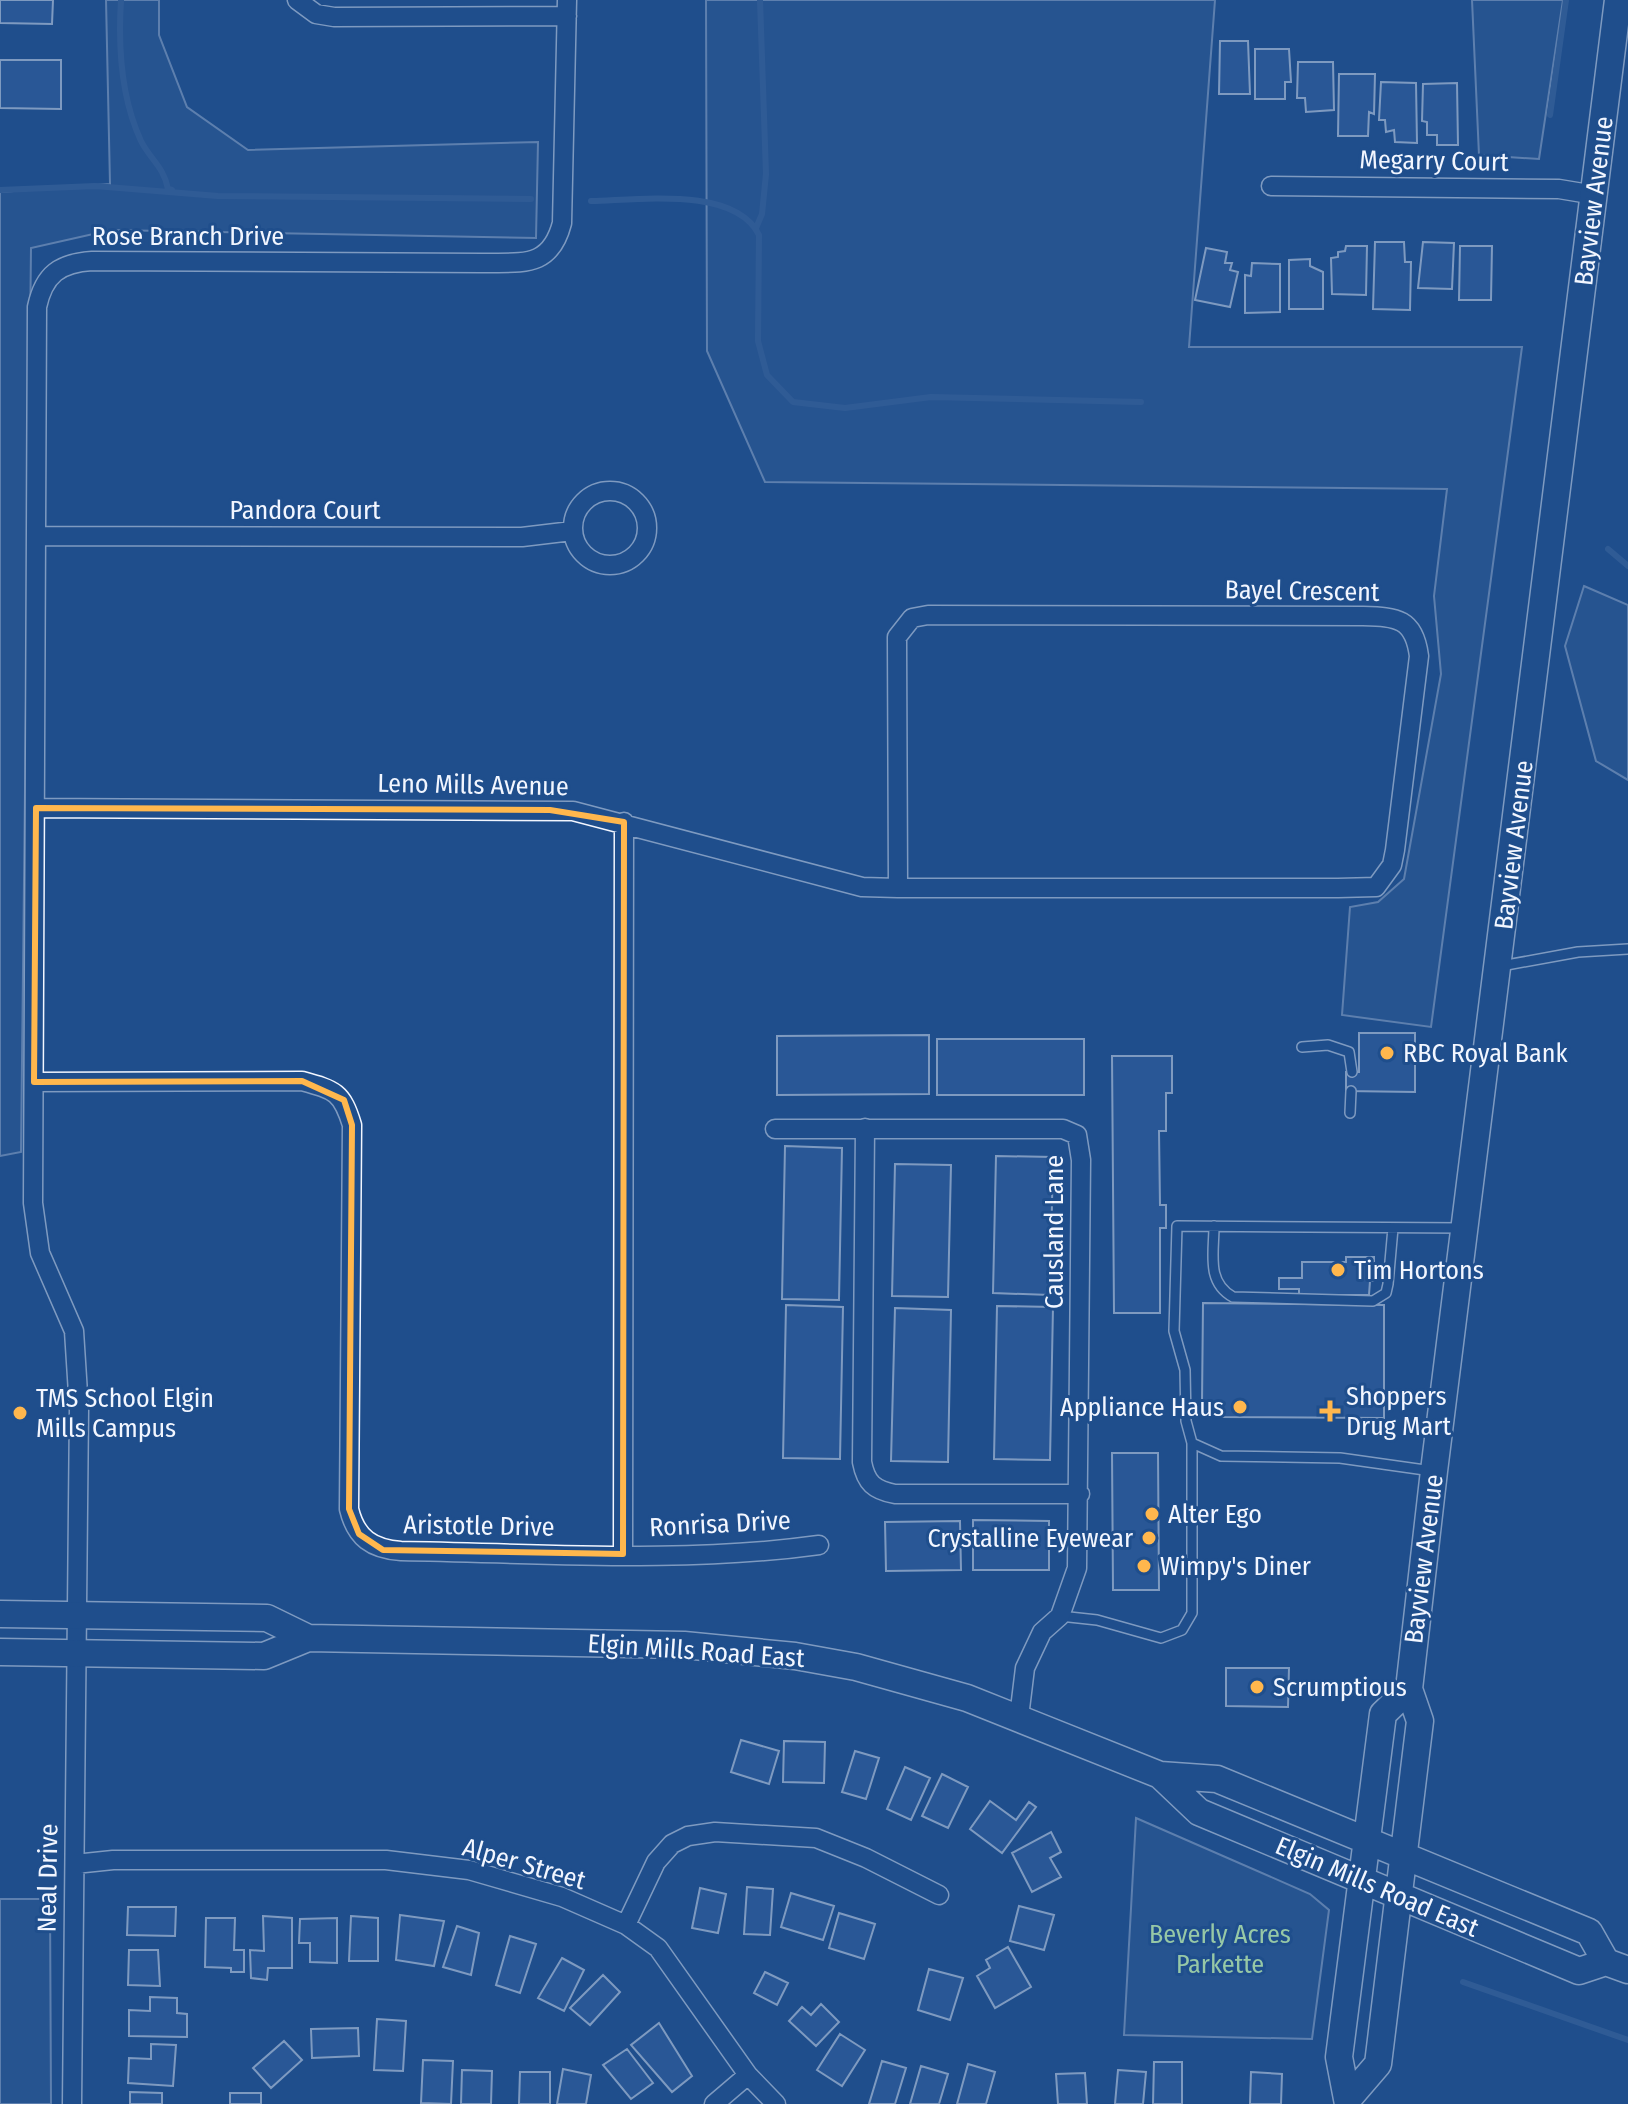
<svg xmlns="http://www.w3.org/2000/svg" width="1628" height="2104" font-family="'Fira Sans Condensed',sans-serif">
<rect width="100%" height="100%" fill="#1f4e8c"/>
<path fill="#305b95" stroke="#a8bbd7" stroke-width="2" d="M106,0h53v35l28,72 61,43 290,-8 -2,96 -425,-8 -80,18 -10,904 -21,4v-964l110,-8z
M706,0h509l-26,347h333l-91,680 -89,-12 8,-108 28,-5 26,-23 37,-205 -7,-78 13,-107 -682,-7 -58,-131z
M1472,0h91l-24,159 -60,-4z
M1584,586l44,19v175l-32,-19 -31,-115z
M1136,1818l174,76 19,16 -17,129 -188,-4z
M0,1899h50l1,205h-51z"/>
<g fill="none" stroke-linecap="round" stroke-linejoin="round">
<path stroke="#446ba0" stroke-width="6" d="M121,0c-3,47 0,98 20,141 9,18 23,26 27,48l4,1
M1550,115l16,-115
M0,190l95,-4 123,10 313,3
M591,201c47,-1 144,-15 168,34l-1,106 9,34 26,27 52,6 86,-11 210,5
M756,228l6,-14 4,-40 -6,-174
M1608,549l20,17
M1463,1982l165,58"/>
</g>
<path fill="#3563a3" stroke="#f2f6ff" stroke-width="2" d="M0,0h53l-1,24 -52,-1z
M1220,41h28l2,53h-31z
M1255,49h34l2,33h-6v17h-30z
M0,60h61v49l-61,-1z
M1298,62h35l1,48 -28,2 -1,-14h-8z
M1339,74h36l-1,40 -5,-2 -1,24h-30z
M1381,82l35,1 1,60 -22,-1 -1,-12 -8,2 -1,-12h-6z
M1457,83l1,62h-21v-10h-10v-13l-5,-1 1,-37z
M1375,242h29l1,20h6l-1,48 -37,-1z
M1423,242l31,1 -2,46 -34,-1z
M1346,246h21l-1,49 -34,-1 -1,-36 7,-1v-5l7,-1z
M1460,246h32l-1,54h-32z
M1206,248l21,4 -2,11h7l-2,7 8,2 -8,35 -35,-7z
M1310,259v7l13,6v37h-34v-49z
M1252,263l28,1v48l-35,1v-38l6,1z
M1359,1033h56v59l-69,-1v-19h13z
M929,1035v59l-152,1v-59z
M937,1039h147v56h-147z
M1112,1056h60v37h-6v38h-7l1,74h6v23h-6v85h-46z
M785,1146l57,2 -3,152 -57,-1z
M996,1156l57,1 -3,138 -57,-2z
M895,1164l56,1 -3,132 -56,-1z
M1346,1257h28v24h-4l-1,14h-70v-6h-20v-11h23v-16h44z
M1203,1303l181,2v113l-164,-1v-14h-18z
M786,1305l57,2 -3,152 -57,-1z
M997,1306l56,1 -3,153 -56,-1z
M895,1308l56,2 -3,152 -57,-1z
M1112,1453h46l1,137h-46z
M973,1520l76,1v49h-76z
M960,1521l1,49 -75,1 -1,-49z
M1226,1668h63l-1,39 -62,-1z
M741,1740l38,11 -10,33 -38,-12z
M784,1741l41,1 -1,41 -41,-1z
M855,1751l24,7 -13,41 -24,-7z
M905,1767l25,11 -19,42 -24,-11z
M942,1774l26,13 -20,41 -26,-12z
M990,1801l26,19 13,-18 7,5 -34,46 -32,-24z
M1051,1832l10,20 -11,6 11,19 -29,15 -20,-39z
M747,1887l26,2 -3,46 -26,-1z
M700,1888l26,6 -8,39 -26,-5z
M791,1893l43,13 -11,34 -42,-13z
M1019,1906l35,9 -10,35 -34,-9z
M128,1907h48l-1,29 -48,-1z
M839,1913l36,11 -11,35 -35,-11z
M400,1915l44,6 -10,45 -38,-6z
M263,1916l29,2v50h-24l-1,12 -16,-2 -1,-28 14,1z
M351,1916l27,2v43h-29z
M206,1918h29l-1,32h10v22h-13v-4l-26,-1z
M337,1918v45l-27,-1v-19h-11l1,-24z
M457,1926l22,7 -8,42 -28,-8z
M510,1936l26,8 -16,49 -24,-8z
M1008,1947l23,40 -36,21 -18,-32 13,-8 -4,-8z
M129,1950h29l2,36 -32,-1z
M562,1958l22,12 -20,41 -26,-13z
M929,1969l34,9 -13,42 -32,-10z
M765,1972l23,11 -11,22 -23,-12z
M603,1975l17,17 -30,33 -20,-17z
M150,1997l27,1v15l10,1v23l-58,-1v-26l21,1z
M821,2004l18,18 -23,24 -27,-25 13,-14 9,8z
M377,2019l29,2 -3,50 -29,-1z
M659,2023l33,53 -20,16 -41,-47z
M358,2028l1,28 -47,2 -1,-29z
M840,2034l25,16 -23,36 -25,-16z
M284,2041l18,19 -31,28 -18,-20z
M151,2044l25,1 -3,41 -45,-3 1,-25 22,1z
M627,2049l26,34 -22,16 -28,-34z
M423,2060l30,1 -2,43 -30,-1z
M882,2061l24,7 -11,36h-26z
M1154,2062h28v42h-29z
M968,2064l27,8 -9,32h-29z
M921,2066l27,8 -9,30h-29z
M563,2069l28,6 -5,29h-29z
M462,2070l30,1 -1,33h-30z
M1118,2070l28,2 -3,32h-28z
M520,2072h30v32h-31z
M1251,2072l31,2 -1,30h-31z
M1085,2073l2,31h-29l-2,-30z
M130,2092l32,1v11h-32z
M230,2093h31v11h-31z"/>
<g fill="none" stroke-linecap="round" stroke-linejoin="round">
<defs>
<path id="lane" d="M1501,966l77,-14 50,-3
M1302,1047l26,-2 21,7 3,20
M1350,1113l1,-22
M1214,1226c0,27 -8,56 19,71l140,4 13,-8 2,-9 5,-56
M1192,1443l-6,-22 -1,-51 -11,-39 3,-105 285,2
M1060,1616l37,4 64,18 21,-8 10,-17v-170l29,13 119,2 92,13"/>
<path id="street" d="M297,0l19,14 18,3 233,-1
M1271,186l288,3 36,6
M573 528a37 37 0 1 1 74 0a37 37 0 1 1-74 0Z
M37,536l485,1 50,-6
M36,808l537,3 289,76 36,1h440l38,-1 16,-22 3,-15 24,-194c-5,-38 -22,-39 -56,-40l-435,-1 -16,3 -15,19 1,251
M34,1082l268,-1c33,9 40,11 50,44l-3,384c7,29 23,40 52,42 139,2 281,13 418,-6
M865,1128l-3,334c4,21 12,28 33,32h185
M775,1129h288l14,6 4,25 -4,408 -17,48 -18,16 -17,36 -6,49
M623,1554l1,-732
M75,1864l38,-4h273l83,10 93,27 64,28 32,23 90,127 28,29
M626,1925l30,-63 16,-18 16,-8 27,-4 101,6 50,20 73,37
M72,2104l7,-695 -5,-78 -34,-78 -7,-50 4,-896c7,-33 23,-44 55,-46l390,2c40,-1 68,6 80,-40l5,-223
M714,2104l34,-29"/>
<path id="secondary" d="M0,1614l267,4 41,20
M0,1652l264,4 44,-18 376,7 111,11 61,11 111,31 193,77 57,4 372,153 17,30 22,8
M1160,1775l39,37 380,159 27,-9
M1348,2099l30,-35 42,-343 -11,-32 25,-218 184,-1471
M1348,2104l-9,-47 44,-343 26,-25"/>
</defs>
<use href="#lane" stroke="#f2f6ff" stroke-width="12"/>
<use href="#street" stroke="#f2f6ff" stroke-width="21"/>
<use href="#secondary" stroke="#f2f6ff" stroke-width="29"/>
<use href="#lane" stroke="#1f4e8c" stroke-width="9"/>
<use href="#street" stroke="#1f4e8c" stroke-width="18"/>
<use href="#secondary" stroke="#1f4e8c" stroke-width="26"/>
</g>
<path d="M0 0H1628V2104H0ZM36,808l514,2 74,12 -1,732 -240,-4 -24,-16 -10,-25 3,-384 -8,-25 -42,-19 -268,1z" fill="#1f4e8c" fill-opacity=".55" fill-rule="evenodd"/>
<path fill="none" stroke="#ffb74d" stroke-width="6" stroke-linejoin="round" d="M36,808l514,2 74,12 -1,732 -240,-4 -24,-16 -10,-25 3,-384 -8,-25 -42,-19 -268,1z"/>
<g fill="#ffb74d" stroke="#1f4e8c" stroke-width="3">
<circle cx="1387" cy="1053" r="8"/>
<circle cx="1338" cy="1270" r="8"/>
<circle cx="1240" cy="1407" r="8"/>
<path d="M1326 1399h8v8h8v8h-8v8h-8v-8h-8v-8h8z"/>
<circle cx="20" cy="1413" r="8"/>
<circle cx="1152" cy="1514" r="8"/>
<circle cx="1149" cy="1538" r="8"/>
<circle cx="1144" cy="1566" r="8"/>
<circle cx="1257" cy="1687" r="8"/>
</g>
<g text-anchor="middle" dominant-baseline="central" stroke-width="6" stroke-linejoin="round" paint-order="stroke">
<g font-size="26" fill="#f2f6ff" stroke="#1f4e8c">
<text transform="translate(1434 161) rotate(1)">Megarry Court</text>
<text transform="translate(1594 201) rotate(-83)">Bayview Avenue</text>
<text x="188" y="236">Rose Branch Drive</text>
<text x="305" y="510">Pandora Court</text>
<text transform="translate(1302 591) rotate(1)">Bayel Crescent</text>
<text transform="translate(473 785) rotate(1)">Leno Mills Avenue</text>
<text transform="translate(1514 845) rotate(-83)">Bayview Avenue</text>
<text transform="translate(1054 1232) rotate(-90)">Causland Lane</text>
<text transform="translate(720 1524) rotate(-3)">Ronrisa Drive</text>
<text transform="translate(479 1526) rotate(1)">Aristotle Drive</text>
<text transform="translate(1424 1559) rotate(-83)">Bayview Avenue</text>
<text transform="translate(696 1651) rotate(4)">Elgin Mills Road East</text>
<text transform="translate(524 1864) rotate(16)">Alper Street</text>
<text transform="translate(48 1878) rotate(-89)">Neal Drive</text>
<text transform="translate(1377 1887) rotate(23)">Elgin Mills Road East</text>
</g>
<g font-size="26" fill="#f2f6ff" stroke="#1f4e8c" text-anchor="start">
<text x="1403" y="1053">RBC Royal Bank</text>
<text x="1354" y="1270">Tim Hortons</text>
<text x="1346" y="1396">Shoppers<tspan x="1346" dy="30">Drug Mart</tspan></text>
<text x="36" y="1398">TMS School Elgin<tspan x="36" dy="30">Mills Campus</tspan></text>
<text x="1224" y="1407" text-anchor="end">Appliance Haus</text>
<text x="1168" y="1514">Alter Ego</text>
<text x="1133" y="1538" text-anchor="end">Crystalline Eyewear</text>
<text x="1160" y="1566">Wimpy's Diner</text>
<text x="1273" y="1687">Scrumptious</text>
</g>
<g font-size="26" fill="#97c8a6" stroke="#1f4e8c">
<text x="1220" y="1934">Beverly Acres<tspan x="1220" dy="30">Parkette</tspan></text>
</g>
</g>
</svg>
